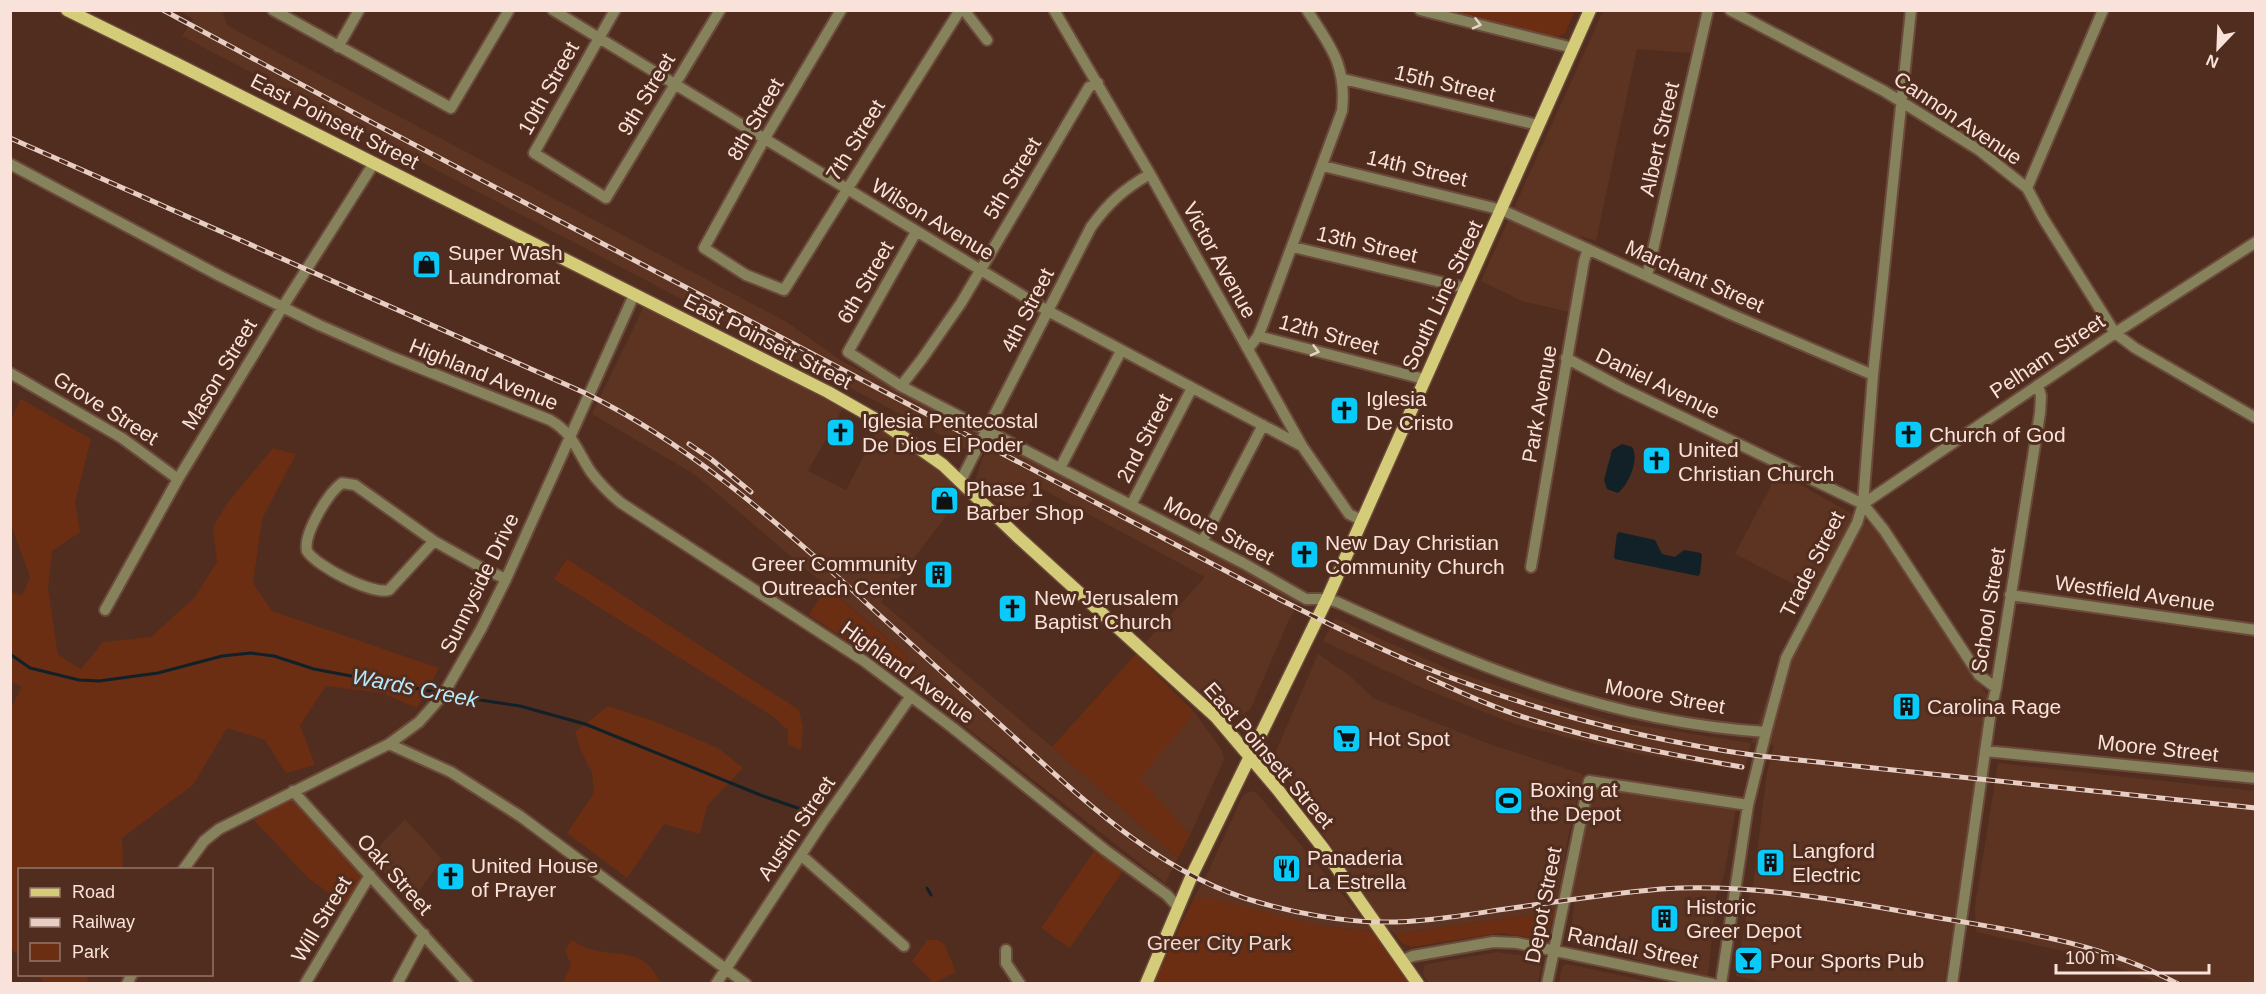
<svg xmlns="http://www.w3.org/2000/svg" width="2266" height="994" font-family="Arial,sans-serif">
<rect width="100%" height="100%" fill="#502d1e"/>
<path fill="#5d3422" d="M180,11h42l6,15 557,295 57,40 138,72 -10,18 -788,-415 11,-17z
M1603,11h99l-11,42 -54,-4 -41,192 -15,-5 -12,76 -47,-11 -41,-20z
M644,306l199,102 -35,63 38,19 33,-63 56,40 29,25 -83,110 171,145 126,111 -13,25 -254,-199 -4,-29 -213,-181 -102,-60z
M993,438l307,163 -12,21 -38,88 -14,7 -9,-1 -81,-74 59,-65 -163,-88 -27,31 -39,-35 -1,-4 8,-24z
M1778,472l99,56 112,170 -45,285 -171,1 -37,-8 14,-81 3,-9 14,-113 7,-28 -23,-2 -7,28 -115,-19 -112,-27 -94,-37 -100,-47 12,-23 115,52 96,32 70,20 135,21 31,-88 29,-62 -76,-39z
M1318,654l31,21 24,23 119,47 91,29 -16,68 -12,69 -160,23 -17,-17 -105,-159z
M1195,713l27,37 2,10 -34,75 -51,-57z
M1998,763l257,28v192h-97l-67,-26 -115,-25 -1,-26z
M1593,785l143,23 -12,67 -8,22 -8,80 -133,-33 -5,-3 4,-37 -4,-9z
M1252,791l5,2 116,138 -52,-5 -127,-28 13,-24 36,-79z
M405,819l37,40 -32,45 -40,-48z
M1497,952l23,3 22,6 -4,22h-109l-6,-8 1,-9 4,-2z
M1567,964l89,19h-97l3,-17z"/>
<path fill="#6b2e13" d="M1437,11h138l-10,22 -10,5z
M21,399l70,40 -16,63 5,30 -28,19 -4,38 10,66 23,14 22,-27 48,-5 44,-40 22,-35 -4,-35 15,-25 45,-54 23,6 -34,65 -9,64 19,28 167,57 -22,40 -35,-15 -56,-7 -26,39 15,40 -29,8 -21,-33 -38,-12 -34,57 -71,53 1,31 -103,1 -1,86 -9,-8v-239l12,-22 -11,-5 -1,-91 12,5 8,-19 -20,-55 1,-103z
M567,559l232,151 4,17 -2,23 -13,-6v-14l-14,-13 -220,-138z
M826,587l81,68 4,29 -102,-69z
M1136,654l59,59 -55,65 50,57 -12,23 -126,-111z
M608,706l48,16 62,26 25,20 -36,38 -7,28 -36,-10 -37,54 -60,-45 27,-40 -2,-20 -12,-24 -5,-17z
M289,800l10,3 66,72 -19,30 -38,-27 -54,-58z
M1094,851l29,20 -53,77 -29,-20z
M1207,897l114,29 52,5 36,52h-256l41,-85z
M1555,911l-6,21 -9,7 -39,-6 -90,14 -8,-3 -8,-10z
M572,940c5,3 11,7 17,9 30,8 56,-2 71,34h-97l8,-18 -6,-15z
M927,940h11l6,4 12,28 -22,11 -22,-22z
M37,975h51l-1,9 -42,-1z"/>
<path fill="#112127" d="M1622,444l10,3c8,13 -4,38 -14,46l-11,-4 -3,-9 8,-30z
M1619,532l36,8 7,14 13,3 9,-7 17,3 1,3 -2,18 -2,2 -83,-17 -1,-3 3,-22z"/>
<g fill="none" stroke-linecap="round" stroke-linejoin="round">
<path stroke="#112127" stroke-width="3" d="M10,654l20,14 49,12 20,1 59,-8 64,-17 29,-3 23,3 40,13 127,24
M447,695l73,11 65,18 178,72 49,17
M927,888l4,7"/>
<defs>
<path id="minor" d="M273,10l178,98 58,-98
M553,10l495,301 254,135
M615,10l-81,143 72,45 114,-188
M841,10l-76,128 -61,110 42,27 38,15 176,-280
M964,10l23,30
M1054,10l96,164 152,272 47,68 12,6
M1420,10l153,38
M1730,10l154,81 95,59 48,38 16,30 72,115 20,15 121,70
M338,47l21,-37
M1343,79l195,46
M10,164l210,112 99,49 73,32 158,63c24,14 27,31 41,52 9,12 19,22 30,31l243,158 89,67 152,122 62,45 11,12
M1323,166l179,44 226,103 145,62
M2027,188l76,-178
M916,232l-68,120 53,34 342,177 63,36h21l10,3c141,65 271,120 429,130
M1293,247l173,41
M1647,276l61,-266
M1258,336l166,43
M1248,349l10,-13 5,-12 79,-213c5,-45 -11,-64 -35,-101
M1566,358l56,30 241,116 21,26 95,145 17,13
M10,373l112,65 56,41
M901,386l21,-27 39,-56 128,-216 9,-4
M1060,468l61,-117
M960,482l131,-255c18,-25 33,-38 59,-53
M342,483l13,2 79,56 -45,49c-17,5 -73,-24 -82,-39 -4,-17 21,-58 35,-68z
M1863,504l252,-171 141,-91
M1131,505l61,-117
M434,541l50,28 22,10
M1202,542l61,-117
M1531,567l53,-306 4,-12
M2010,595l246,35
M105,610l73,-131 104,-171 92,-145
M389,744l62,28 69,44 226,168
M1985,751l271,27
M293,791l175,193
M801,855l103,91
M183,870l21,-29 15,-12 170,-85 30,-22 24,-27 38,-66 25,-50 128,-284
M1006,950v13l14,21
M1403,960l10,-4 80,-14 24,1 196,41
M127,984l5,-10
M305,984l65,-109
M397,984l27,-50
M716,984l106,-161 89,-127
M1547,984l42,-203 159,24
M1721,984l27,-179 18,-73 20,-74 71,-135 6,-19 10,-129 38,-365
M1952,984l39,-274 5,-22 44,-275 1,-17 -3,-11"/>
<path id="major" d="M67,10l110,54 651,328 58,33 57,40 75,72 198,180 62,73 45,58 95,136
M1146,984l46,-109 135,-276 263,-589"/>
</defs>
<use href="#minor" stroke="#6b4a3c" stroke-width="14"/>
<use href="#major" stroke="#6b4a3c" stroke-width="15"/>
<use href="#minor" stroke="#86825b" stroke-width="10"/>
<use href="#major" stroke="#d5cc79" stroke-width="12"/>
<defs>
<path id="rail" d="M163,10l210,113 908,477c46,23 93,47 140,66 109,44 222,74 339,90l496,52
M10,138l575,255c100,49 184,122 266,196 51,47 102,93 153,139 75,68 156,148 257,175 35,10 79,18 115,19 39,1 77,-5 116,-11 56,-8 112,-17 169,-22 90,-6 179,11 267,27 87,15 171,25 250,68
M689,444l22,15 40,33
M1429,678c35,16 70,32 107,43 67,21 137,34 206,46"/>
</defs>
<use href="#rail" stroke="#e6cec4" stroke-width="5"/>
<use href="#rail" stroke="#502d1e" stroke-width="3" stroke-dasharray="9" stroke-linecap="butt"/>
</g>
<defs><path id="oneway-chevron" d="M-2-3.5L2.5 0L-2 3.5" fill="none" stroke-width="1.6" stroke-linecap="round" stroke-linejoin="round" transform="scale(1.5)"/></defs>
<g stroke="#e8d4c6">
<use href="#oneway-chevron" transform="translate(1477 24) rotate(14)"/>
<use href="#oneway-chevron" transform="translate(1315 351) rotate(15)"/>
</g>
<defs>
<symbol id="shop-square" viewBox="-11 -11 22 22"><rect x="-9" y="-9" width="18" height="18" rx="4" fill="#0acafa" stroke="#502d1e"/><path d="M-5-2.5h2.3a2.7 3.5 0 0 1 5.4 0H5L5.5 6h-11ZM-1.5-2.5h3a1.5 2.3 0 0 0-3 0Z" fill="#111"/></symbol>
<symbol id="church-square" viewBox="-11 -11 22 22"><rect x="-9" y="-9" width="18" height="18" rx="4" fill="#0acafa" stroke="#502d1e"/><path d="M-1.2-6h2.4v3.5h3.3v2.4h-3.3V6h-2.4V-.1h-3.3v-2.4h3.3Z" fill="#111"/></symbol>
<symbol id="building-square" viewBox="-11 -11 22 22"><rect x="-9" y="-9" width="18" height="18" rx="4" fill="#0acafa" stroke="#502d1e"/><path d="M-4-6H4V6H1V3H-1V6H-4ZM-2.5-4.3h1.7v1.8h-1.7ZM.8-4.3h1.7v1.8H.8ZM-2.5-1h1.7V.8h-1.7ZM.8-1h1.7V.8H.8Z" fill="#111"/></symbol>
<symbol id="supermarket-square" viewBox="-11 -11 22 22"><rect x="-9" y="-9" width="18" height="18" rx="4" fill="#0acafa" stroke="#502d1e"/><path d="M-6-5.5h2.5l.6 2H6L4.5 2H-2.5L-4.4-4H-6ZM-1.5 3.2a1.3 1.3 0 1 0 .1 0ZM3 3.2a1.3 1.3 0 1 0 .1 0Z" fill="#111"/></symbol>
<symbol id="stadium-square" viewBox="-11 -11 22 22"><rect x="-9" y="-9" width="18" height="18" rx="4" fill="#0acafa" stroke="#502d1e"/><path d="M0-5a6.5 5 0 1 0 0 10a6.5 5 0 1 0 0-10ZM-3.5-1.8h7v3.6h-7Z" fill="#111"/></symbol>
<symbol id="restaurant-square" viewBox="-11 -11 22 22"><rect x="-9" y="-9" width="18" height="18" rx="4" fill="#0acafa" stroke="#502d1e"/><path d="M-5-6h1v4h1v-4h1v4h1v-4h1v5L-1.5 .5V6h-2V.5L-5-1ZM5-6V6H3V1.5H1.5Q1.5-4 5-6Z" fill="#111"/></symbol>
<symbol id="bar-square" viewBox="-11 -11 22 22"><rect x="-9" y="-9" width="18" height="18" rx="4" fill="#0acafa" stroke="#502d1e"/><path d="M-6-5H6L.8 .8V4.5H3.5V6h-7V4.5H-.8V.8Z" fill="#111"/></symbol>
</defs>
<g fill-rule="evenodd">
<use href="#shop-square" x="410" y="248" width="33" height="33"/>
<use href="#church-square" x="1328" y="394" width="33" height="33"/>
<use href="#church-square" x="824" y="416" width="33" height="33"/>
<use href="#church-square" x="1892" y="418" width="33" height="33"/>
<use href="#church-square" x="1640" y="444" width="33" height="33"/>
<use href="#shop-square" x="928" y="484" width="33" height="33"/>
<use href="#church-square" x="1288" y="538" width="33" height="33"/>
<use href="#building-square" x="922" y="558" width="33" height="33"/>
<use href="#church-square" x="996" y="592" width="33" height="33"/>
<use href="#building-square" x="1890" y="690" width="33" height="33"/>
<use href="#supermarket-square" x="1330" y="722" width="33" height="33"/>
<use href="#stadium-square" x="1492" y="784" width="33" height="33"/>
<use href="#building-square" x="1754" y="846" width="33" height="33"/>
<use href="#restaurant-square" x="1270" y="852" width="33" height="33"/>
<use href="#church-square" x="434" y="860" width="33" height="33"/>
<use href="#building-square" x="1648" y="902" width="33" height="33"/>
<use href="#bar-square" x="1732" y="944" width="33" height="33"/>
</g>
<g text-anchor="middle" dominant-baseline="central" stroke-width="6" stroke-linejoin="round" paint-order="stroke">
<g font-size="21" fill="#f9e2d9" stroke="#502d1e">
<text transform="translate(1445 83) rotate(13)">15th Street</text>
<text transform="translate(548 88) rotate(-61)">10th Street</text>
<text transform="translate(646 94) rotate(-59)">9th Street</text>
<text transform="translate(1958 118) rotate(34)">Cannon Avenue</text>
<text transform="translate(755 119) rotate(-60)">8th Street</text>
<text transform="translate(335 121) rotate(27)">East Poinsett Street</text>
<text transform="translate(1659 139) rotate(-77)">Albert Street</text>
<text transform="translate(855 140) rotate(-58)">7th Street</text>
<text transform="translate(1417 168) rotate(13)">14th Street</text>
<text transform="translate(1012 178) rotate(-59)">5th Street</text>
<text transform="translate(933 219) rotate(31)">Wilson Avenue</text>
<text transform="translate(1367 244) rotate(13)">13th Street</text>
<text transform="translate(1220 260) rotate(61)">Victor Avenue</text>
<text transform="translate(1695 276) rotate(24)">Marchant Street</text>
<text transform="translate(865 282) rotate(-60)">6th Street</text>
<text transform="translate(1442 295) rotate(-65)">South Line Street</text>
<text transform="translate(1027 310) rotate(-63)">4th Street</text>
<text transform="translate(1329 334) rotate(15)">12th Street</text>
<text transform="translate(768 341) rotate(27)">East Poinsett Street</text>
<text transform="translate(2047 356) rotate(-34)">Pelham Street</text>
<text transform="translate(219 374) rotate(-59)">Mason Street</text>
<text transform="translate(484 374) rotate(22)">Highland Avenue</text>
<text transform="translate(1658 383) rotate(26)">Daniel Avenue</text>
<text transform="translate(1539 404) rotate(-80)">Park Avenue</text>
<text transform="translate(106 408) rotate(32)">Grove Street</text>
<text transform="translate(1144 438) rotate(-63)">2nd Street</text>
<text transform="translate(1219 530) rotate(28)">Moore Street</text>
<text transform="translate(1812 564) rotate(-63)">Trade Street</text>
<text transform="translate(479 583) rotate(-64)">Sunnyside Drive</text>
<text transform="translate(2135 593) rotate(8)">Westfield Avenue</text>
<text transform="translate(1988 610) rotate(-81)">School Street</text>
<text transform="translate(908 672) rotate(36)">Highland Avenue</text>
<text transform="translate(1665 696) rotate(10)">Moore Street</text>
<text transform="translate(2158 748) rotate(6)">Moore Street</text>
<text transform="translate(1269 755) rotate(49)">East Poinsett Street</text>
<text transform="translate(796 828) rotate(-56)">Austin Street</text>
<text transform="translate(395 874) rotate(48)">Oak Street</text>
<text transform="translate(1543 905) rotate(-79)">Depot Street</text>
<text transform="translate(321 919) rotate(-59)">Will Street</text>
<text transform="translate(1633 947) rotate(12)">Randall Street</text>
</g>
<g font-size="21" fill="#f9e2d9" stroke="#502d1e" text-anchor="start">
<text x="448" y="252">Super Wash<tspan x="448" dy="24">Laundromat</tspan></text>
<text x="1366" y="398">Iglesia<tspan x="1366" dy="24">De Cristo</tspan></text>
<text x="862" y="420">Iglesia Pentecostal<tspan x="862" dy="24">De Dios El Poder</tspan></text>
<text x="1929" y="434">Church of God</text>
<text x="1678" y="449">United<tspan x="1678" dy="24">Christian Church</tspan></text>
<text x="966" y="488">Phase 1<tspan x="966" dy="24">Barber Shop</tspan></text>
<text x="1325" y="542">New Day Christian<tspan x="1325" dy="24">Community Church</tspan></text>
<text x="917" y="563" text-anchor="end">Greer Community<tspan x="917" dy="24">Outreach Center</tspan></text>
<text x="1034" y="597">New Jerusalem<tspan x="1034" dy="24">Baptist Church</tspan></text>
<text x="1927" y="706">Carolina Rage</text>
<text x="1368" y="738">Hot Spot</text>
<text x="1530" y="789">Boxing at<tspan x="1530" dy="24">the Depot</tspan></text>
<text x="1792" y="850">Langford<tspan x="1792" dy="24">Electric</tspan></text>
<text x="1307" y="857">Panaderia<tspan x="1307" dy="24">La Estrella</tspan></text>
<text x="471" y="865">United House<tspan x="471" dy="24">of Prayer</tspan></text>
<text x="1686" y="906">Historic<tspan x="1686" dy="24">Greer Depot</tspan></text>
<text x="1770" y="960">Pour Sports Pub</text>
</g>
<g font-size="21" fill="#f1d8ce" stroke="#502d1e">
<text x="1219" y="942">Greer City Park</text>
</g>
<g font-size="22" font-style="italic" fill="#b4e9fd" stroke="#502d1e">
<text transform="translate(415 688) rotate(11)">Wards Creek</text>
</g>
</g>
<rect width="2266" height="994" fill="none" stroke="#f9e2d9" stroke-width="24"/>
<rect x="18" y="868" width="195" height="108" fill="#502d1e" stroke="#947569" stroke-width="1.5"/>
<rect x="30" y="888" width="30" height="9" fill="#d5cc79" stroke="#947569" stroke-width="1.5"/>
<text x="72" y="898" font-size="18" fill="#f9e2d9">Road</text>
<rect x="30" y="918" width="30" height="9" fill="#e6cec4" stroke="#947569" stroke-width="1.5"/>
<text x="72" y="928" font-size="18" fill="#f9e2d9">Railway</text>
<rect x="30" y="943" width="30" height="18" fill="#6b2e13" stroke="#947569" stroke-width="1.5"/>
<text x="72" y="958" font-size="18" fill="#f9e2d9">Park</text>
<g transform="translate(2218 48) rotate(203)" stroke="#502d1e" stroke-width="4.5" paint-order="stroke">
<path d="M0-4.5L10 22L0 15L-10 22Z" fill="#f9e2d9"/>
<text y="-9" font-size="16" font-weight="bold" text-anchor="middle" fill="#f9e2d9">N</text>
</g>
<path d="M2056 964v9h153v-9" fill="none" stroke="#f9e2d9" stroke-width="3"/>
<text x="2065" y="964" font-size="18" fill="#f9e2d9" stroke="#502d1e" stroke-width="4.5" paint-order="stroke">100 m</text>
</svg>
